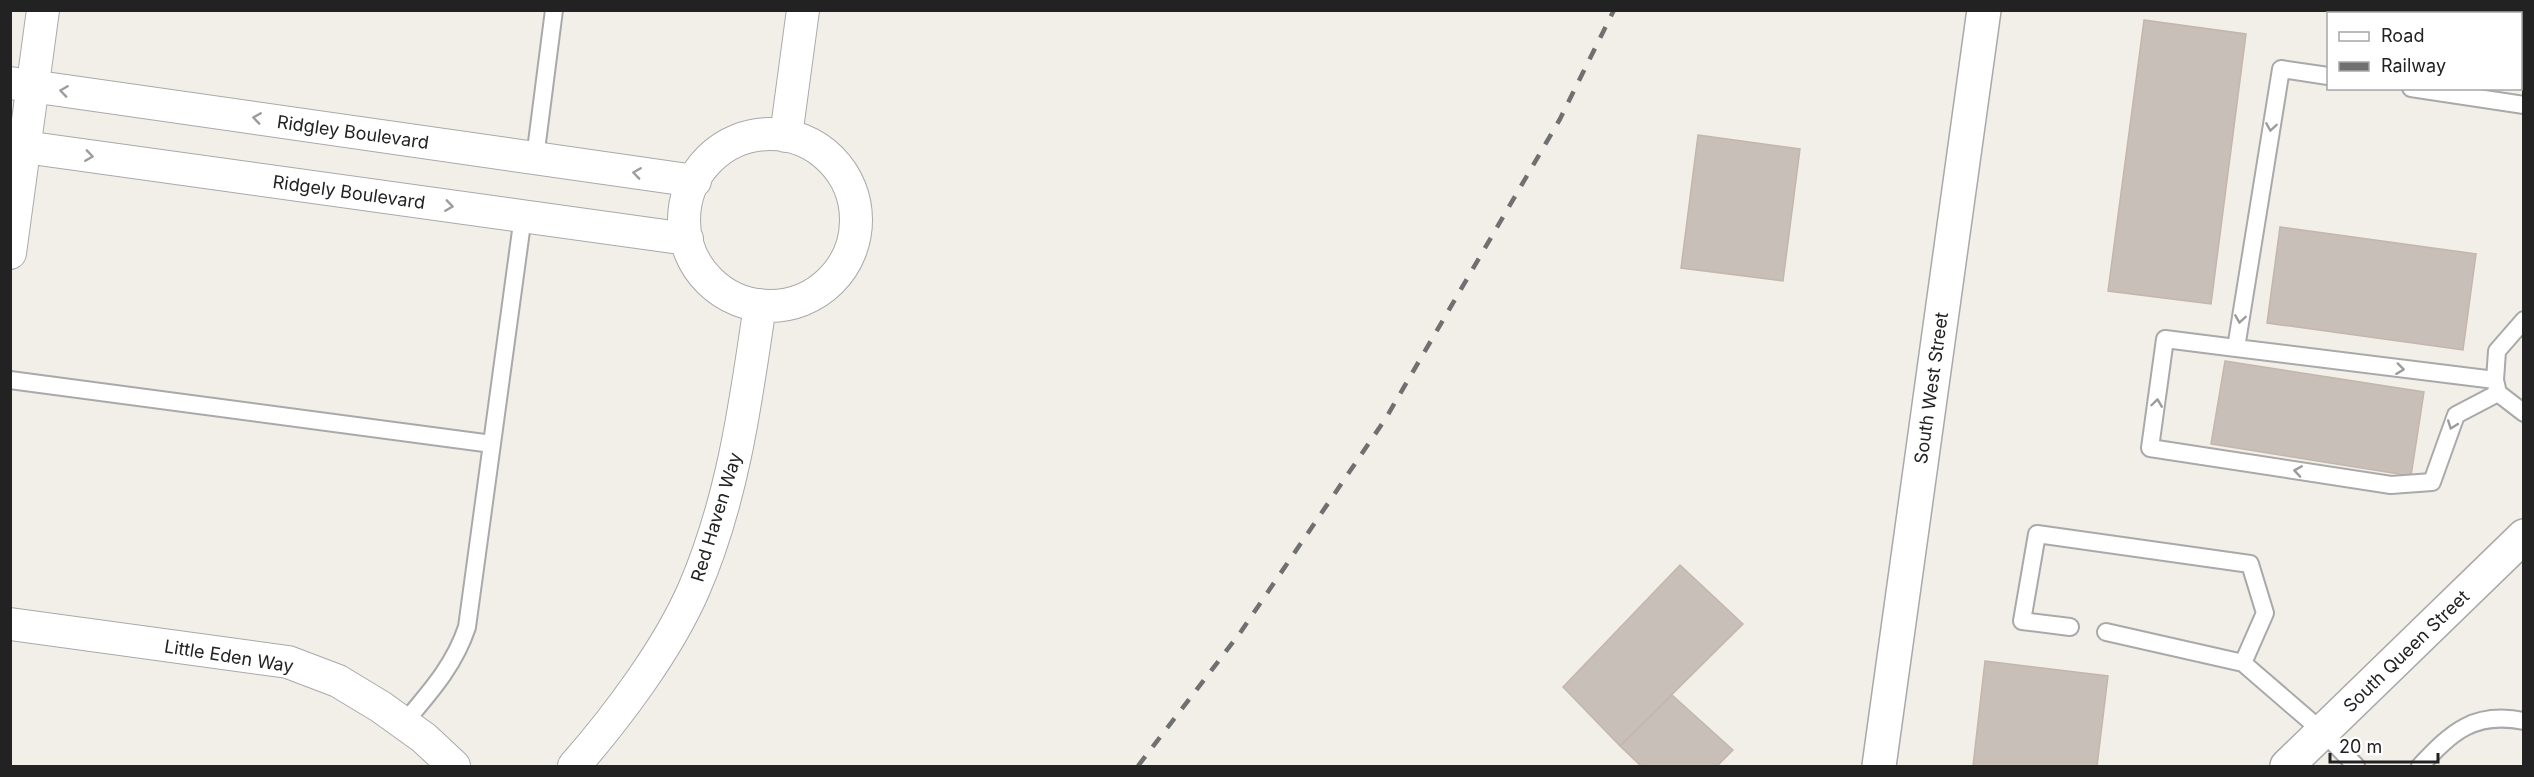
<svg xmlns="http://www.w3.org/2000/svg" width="2534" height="777" font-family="Inter,sans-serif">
<rect width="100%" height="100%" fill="#f2efe9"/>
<path fill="#c7bfb8" stroke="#c4b6ab" stroke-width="1.5" d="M2144,20l102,14 -35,270 -103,-13z
M1698,135l102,14 -17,132 -102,-13z
M2280,227l196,27 -13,96 -196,-27z
M2225,361l199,31 -13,84 -200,-32z
M1680,565l63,59 -123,122 -57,-59z
M1985,661l123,15 -11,90h-124z
M1672,695l61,55 -16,16h-76l-21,-20z"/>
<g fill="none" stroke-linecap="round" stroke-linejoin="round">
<defs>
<path id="service" d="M2328,76l-47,-7 -45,279 259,32
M2411,88l113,17
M535,158l19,-148
M2524,320l-27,31 -2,29 3,13 26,20
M2236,348l-71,-9 -15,109 241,37 41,-3 24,-67 42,-22
M10,380l482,64
M2070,627l-48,-6 15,-87 213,30 15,49 -22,50 80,69 33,34
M2106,632l137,31
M404,723c26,-31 50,-57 63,-96l56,-411
M2420,766c32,-34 54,-55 104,-45"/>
<path id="minor" d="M10,83l685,98
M684 220a86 86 0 1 1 172 0a86 86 0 1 1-172 0Z
M786,136l17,-126
M10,145l677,94
M10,253l33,-243
M10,624l278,38 50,19 43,26 43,31 30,28
M574,766c43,-49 94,-117 120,-177 39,-90 52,-188 66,-284"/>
<path id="tertiary" d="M1879,766l105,-756
M2287,766l237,-230"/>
</defs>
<use href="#service" stroke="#a9a9a9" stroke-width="20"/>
<use href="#minor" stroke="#a9a9a9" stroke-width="34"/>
<use href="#tertiary" stroke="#a9a9a9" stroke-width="36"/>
<use href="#service" stroke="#fff" stroke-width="16"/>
<use href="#minor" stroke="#fff" stroke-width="32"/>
<use href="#tertiary" stroke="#fff" stroke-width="33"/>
<path stroke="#707070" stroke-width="4.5" stroke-dasharray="12 12" stroke-linecap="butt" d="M1138,766l102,-133 146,-215 174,-299 54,-109"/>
</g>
<defs><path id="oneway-chevron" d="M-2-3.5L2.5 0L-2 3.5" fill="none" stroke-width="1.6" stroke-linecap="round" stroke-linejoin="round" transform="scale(1.5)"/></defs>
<g stroke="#9c9c9c">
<use href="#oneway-chevron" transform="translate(64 91) rotate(-172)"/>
<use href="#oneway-chevron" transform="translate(257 118) rotate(-172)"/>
<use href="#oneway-chevron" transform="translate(2271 127) rotate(99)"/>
<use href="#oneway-chevron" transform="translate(89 156) rotate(8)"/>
<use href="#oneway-chevron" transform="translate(637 173) rotate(-172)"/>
<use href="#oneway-chevron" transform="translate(449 206) rotate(8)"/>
<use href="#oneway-chevron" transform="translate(2240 319) rotate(99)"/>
<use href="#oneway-chevron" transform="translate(2400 369) rotate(7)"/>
<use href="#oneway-chevron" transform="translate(2157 403) rotate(-82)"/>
<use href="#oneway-chevron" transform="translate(2452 425) rotate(110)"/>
<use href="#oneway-chevron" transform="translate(2298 471) rotate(-171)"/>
</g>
<g text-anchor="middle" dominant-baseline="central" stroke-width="4.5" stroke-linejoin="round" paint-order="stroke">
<g font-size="18" fill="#222" stroke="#fff">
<text transform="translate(353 132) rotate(8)">Ridgley Boulevard</text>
<text transform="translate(349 192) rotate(8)">Ridgely Boulevard</text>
<text transform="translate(1931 388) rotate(-82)">South West Street</text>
<text transform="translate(716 517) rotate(-73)">Red Haven Way</text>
<text transform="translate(2406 651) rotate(-44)">South Queen Street</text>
<text transform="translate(229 656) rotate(9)">Little Eden Way</text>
</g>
</g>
<rect width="2534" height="777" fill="none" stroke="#222222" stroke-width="24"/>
<rect x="2327" y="12" width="195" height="78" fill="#ffffff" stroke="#a7a7a7" stroke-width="1.5"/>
<rect x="2339" y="32" width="30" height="9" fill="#ffffff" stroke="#a7a7a7" stroke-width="1.5"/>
<text x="2381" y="42" font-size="18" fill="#222222">Road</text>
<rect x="2339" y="62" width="30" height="9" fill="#707070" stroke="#a7a7a7" stroke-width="1.5"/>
<text x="2381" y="72" font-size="18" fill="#222222">Railway</text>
<path d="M2330 753v9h108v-9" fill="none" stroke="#222222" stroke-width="3"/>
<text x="2339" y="753" font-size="18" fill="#222222" stroke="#ffffff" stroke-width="4.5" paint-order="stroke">20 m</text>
</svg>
